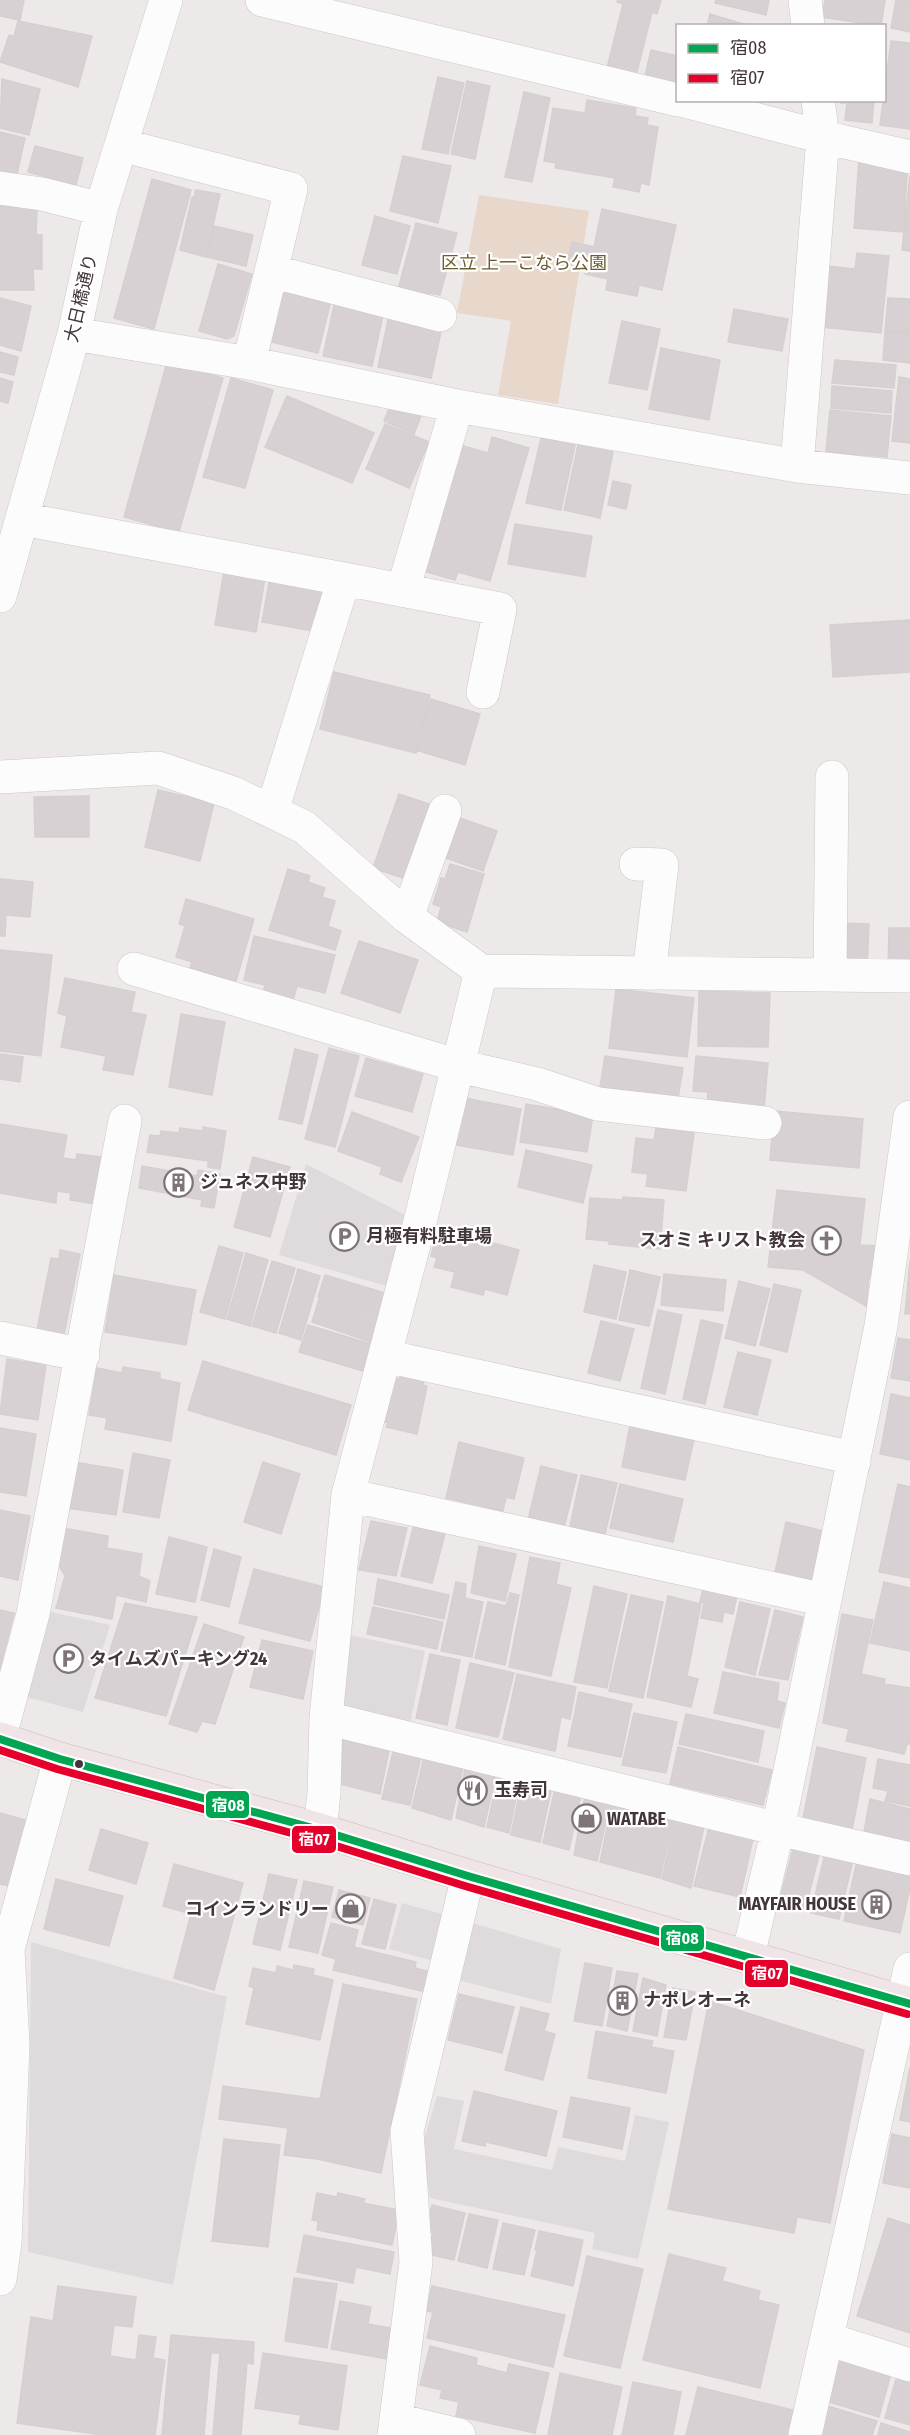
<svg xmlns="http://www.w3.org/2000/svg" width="910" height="2435" font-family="'Fira Sans Condensed','Noto Sans JP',sans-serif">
<rect width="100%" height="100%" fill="#eee9e9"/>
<path fill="#e7d8cb" d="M479,195l110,16 -31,193 -60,-9 13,-74 -54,-8z"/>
<path fill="#dfdadb" d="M306,1164l103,53 -19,70 -111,-32z
M42,1610l68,15 -27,87 -64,-17z
M349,1635l76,16 -16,78 -69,-16z
M402,1903l43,12 -11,46 -45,-12z
M462,1920l99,29 -10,55 -101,-26z
M31,1942l196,55 -54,288 -145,-33z
M437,2096l27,5 -10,48 98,21 6,-23 67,14 10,-46 34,7 -31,137 -46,-10 3,-16 -165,-35 -8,-52z"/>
<path fill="#d8d1d3" stroke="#d6cfd0" stroke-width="1.5" d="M0,0h24l-4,20 -20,-4z
M618,0h43l-4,14 -5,-2 -16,64 -29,-8 16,-64 -6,-2z
M716,0h53l-3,15 -51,-12z
M825,0h60l-4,26 -59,-9z
M896,0h14v32l-19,-4z
M710,14l40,12h-43z
M18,21l74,15 -14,51 -78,-25 9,-27 5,1z
M891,41l19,2v86l-30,-4z
M651,50l27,6v29l-33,-9z
M438,77l26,6 -16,71 -26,-5z
M2,79l38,10 -11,46 -29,-7z
M467,81l23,5 -15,73 -24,-5z
M524,92l26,6 -18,84 -27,-5z
M587,100l49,8 -1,8 13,2 -1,7 11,2 -9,58 -8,-2 -2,9 -26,-5 2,-9 -60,-10 1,-5 -12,-2 9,-53 32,5z
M841,100h33l-2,23 -27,-3 2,-17h-6z
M0,132l25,6 -8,36 -17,-4z
M35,146l48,12 -7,27 -48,-13z
M403,156l48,10 -13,57 -48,-12z
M859,159l49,4 -5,69 -49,-4z
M910,175v76l-8,-1z
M152,179l39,11 -37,139 -40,-11z
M196,190l24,4 -14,63 -26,-7 12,-53h2z
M0,206l37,3 -1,26h6v34h-9l1,21h-34z
M602,209l74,16 -14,65 -23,-5 -2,11 -31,-6 2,-11 -23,-5 2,-6 -20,-4 5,-22 22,5z
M375,216l35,10 -13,48 -35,-9z
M416,223l41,10 -17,62 -11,-2 -2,7 -30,-7z
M214,226l39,9 -7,31 -39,-9z
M857,253l32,3 -8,77 -60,-6 6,-61 28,3z
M218,264l34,10 -18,62 -7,3 -28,-8z
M281,284l51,13 -14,56 -51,-12z
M0,298l31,8 -10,45 -21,-6z
M888,298l22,1v34l-25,-2z
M335,301l49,10 -12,55 -49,-10z
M734,309l54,10 -6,32 -54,-9z
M388,320l53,12 -10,46 -53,-11z
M622,321l38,8 -13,61 -38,-7z
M885,332l25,2v29l-27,-3z
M661,348l59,12 -11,60 -60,-11z
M0,352l18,5 -4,18 -14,-3z
M835,360l61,5 -2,23 -62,-5z
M167,362l56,16 -44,154 -55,-15z
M899,377l11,2v64l-18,-2z
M0,378l13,4 -5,21 -8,-2z
M231,378l42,12 -28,98 -42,-11z
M832,386l60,5 -1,22 -60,-5z
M287,396l87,37 -22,50 -87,-36z
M391,403l30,13 -7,18 -30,-13z
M830,410l61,6 -4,41 -61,-5z
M385,424l44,18 -20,46 -43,-19z
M492,437l37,11 -39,133 -32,-9 -3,8 -32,-9 37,-126 28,8z
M541,438l34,7 -14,65 -35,-7z
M578,445l35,7 -13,66 -36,-8z
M613,481l18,4 -5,24 -18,-4z
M515,524l77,12 -7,41 -77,-13z
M224,571l41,7 -9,54 -41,-7z
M269,582l57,10 -8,40 -56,-10z
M910,620v52l-77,5 -3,-52z
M334,672l96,23 -14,58 -96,-24z
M431,699l49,15 -15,51 -49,-15z
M158,790l56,13 -14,58 -55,-14z
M399,794l36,12 -26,74 -36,-12z
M89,796v41h-54l-1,-40z
M460,818l37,13 -14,40 -37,-13z
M450,864l34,10 -17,58 -30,-10 4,-15 -8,-3 8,-26 4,1z
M288,869l22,7 -2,6 17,6 -3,9 13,4 -7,25 13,5 -6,19 -66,-20z
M0,879l33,3 -3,35 -24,-2 -1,21h-5z
M186,899l68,20 -18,62 -46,-13 2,-6 -16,-5 9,-31 -6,-2z
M838,923l31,1 -2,47 -31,-2z
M889,928h21v42l-22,-1z
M254,936l81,19 -10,38 -28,-7 -4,14 -30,-7 2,-8 -21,-5z
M359,941l59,19 -18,53 -59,-20z
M0,950l52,5 -11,101 -41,-5z
M65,978l70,14 -4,20 15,3 -13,60 -30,-5 3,-14 -45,-9 6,-31 -9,-3z
M616,989l78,9 -7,59 -78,-9z
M699,991l71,2 -2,54 -70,-1z
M181,1014l44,8 -13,73 -43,-8z
M329,1048l30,8 -24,91 -30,-8z
M295,1049l23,6 -16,69 -23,-5z
M0,1054l23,3 -3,25 -20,-3z
M605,1056l78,12 -6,37 -78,-12z
M696,1056l72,7 -4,46 -57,-5 1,-12 -15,-1z
M366,1058l57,16 -11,38 -57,-16z
M465,1098l56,11 -8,46 -57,-10z
M526,1104l67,11 -6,37 -67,-10z
M774,1111l89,8 -4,49 -89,-8z
M352,1112l67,25 -18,45 -21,-8 2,-7 -44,-16z
M0,1124l67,11 -4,23 13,2 1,-6 24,3 -7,47 -24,-4 1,-7 -14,-2 -1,12 -56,-10z
M203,1127l23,4 -6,38 -12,-2v-6l-61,-9 3,-17 10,1 1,-5 18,2 1,-5 23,3z
M656,1128l38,5 -8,58 -40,-5 2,-12 -16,-2 4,-34 18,2z
M526,1150l66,15 -9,38 -65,-16z
M253,1157l37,10 -20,70 -36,-10z
M142,1166l55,10 1,-6 22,4 -6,34 -13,-2 1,-6 -63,-12z
M777,1190l88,9 -5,46 18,1 -2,32 -7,-1 -3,29 -63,-36 -35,-3z
M623,1197l41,3 -4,49 -51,-5v-3l-23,-2 4,-41 33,2z
M442,1229l77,21 -12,45 -22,-6 -2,6 -32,-8 4,-15 -21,-5 3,-9 -6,-2 4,-16 3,1z
M219,1246l24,7 -18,66 -25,-7z
M60,1250l20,4 -16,81 -27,-5 14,-72 8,1z
M246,1253l22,7 -18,66 -23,-7z
M910,1260v54h-5z
M272,1261l23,7 -19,65 -24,-7z
M594,1265l32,7 -10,47 -32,-7z
M298,1269l22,7 -19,64 -22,-7z
M630,1270l30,7 -11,49 -30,-6z
M664,1274l62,6 -3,31 -62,-6z
M114,1275l82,15 -10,55 -81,-13z
M325,1275l60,18 -7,23 -60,-19z
M739,1281l31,8 -15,57 -30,-8z
M774,1284l27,6 -14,62 -27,-7z
M319,1299l59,19 -7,24 -59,-20z
M658,1310l24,5 -17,79 -24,-6z
M701,1320l22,5 -18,79 -22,-5z
M601,1321l33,8 -14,52 -32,-8z
M308,1325l63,19 -8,27 -64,-19z
M898,1338l12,2v41l-19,-3z
M738,1352l33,8 -14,55 -33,-8z
M7,1359l39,6 -8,55 -38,-6z
M203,1361l148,44 -15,50 -148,-45z
M123,1367l37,6v6l20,4 -9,58 -66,-12 2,-11 -18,-3 8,-47 25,5z
M401,1370l24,6 -2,9 4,1 -10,48 -31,-7 2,-4 -4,-1 9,-45 7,2z
M891,1394l19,4v62l-30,-6z
M630,1425l64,14 -9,41 -63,-13z
M0,1428l36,6 -10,62 -26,-4z
M459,1442l65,16 -10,41 -8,-2 -3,14 -57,-13z
M133,1453l37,7 -11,58 -36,-6z
M74,1462l49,8 -7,45 -49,-7z
M263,1462l37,12 -19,60 -37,-12z
M541,1466l36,9 -13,53 -36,-8z
M581,1475l36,8 -12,51 -35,-8z
M620,1484l63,15 -10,43 -63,-14z
M898,1484l12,3v91l-31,-6z
M0,1510l30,6 -12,64 -18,-4z
M371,1521l36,7 -11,48 -37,-6z
M786,1522l38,9 -10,49 -9,4 -31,-7z
M414,1524l32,6 -14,53 -31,-7z
M63,1528l45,8 -1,12 35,6 -3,22 11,5 -4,21 -30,-7 -4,24 -56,-11 9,-32 -9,-16z
M169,1537l38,10 -12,55 -39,-8z
M479,1546l37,8 -11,47 -34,-8z
M214,1549l27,8 -12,50 -28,-7z
M530,1557l30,6 -4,21 15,4 -20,88 -42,-9z
M254,1569l70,18 -14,54 -71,-18z
M378,1579l71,16 -5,24 -70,-15z
M456,1582l10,2 -1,14 18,4 -11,55 -31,-6z
M884,1582l26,6v63l-40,-8z
M704,1584l34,7 -5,23 -9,-2 -2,10 -21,-4 3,-15 -4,-1z
M594,1586l33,8 -20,94 -33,-6z
M510,1593l9,2 -14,70 -30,-7 13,-56 18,4z
M631,1595l32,7 -20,96 -34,-7z
M668,1596l33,8 -14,72 11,3 -7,28 -44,-10z
M740,1602l30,7 -15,66 -30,-8z
M125,1603l72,14 -31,99 -71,-18z
M373,1607l70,15 -6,27 -70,-15z
M0,1610l14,3 -14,56z
M775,1610l28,7 -15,63 -29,-5z
M842,1614l31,6 -12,54 24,5 -1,5 26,4v56h-3l-3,10 -58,-13 3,-12 -26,-6z
M204,1624l40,13 -29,87 -13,-3 -5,11 -28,-8z
M262,1640l51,11 -10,48 -53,-12z
M430,1654l30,6 -13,65 -31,-7z
M470,1663l44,10 -16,64 -42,-9z
M723,1672l56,11 -2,18 8,2 -6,25 -65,-15z
M517,1674l59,13 -6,32 -9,-2 -6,34 -52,-12z
M579,1692l53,12 -11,53 -53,-11z
M634,1713l43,9 -11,51 -44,-8z
M686,1714l78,17 -6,31 -79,-18z
M344,1735l46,11 -10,48 -44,-11z
M394,1747l28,5 -12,53 -28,-6z
M678,1747l94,23 -9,35 -93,-21z
M817,1747l49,11 -15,77 -49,-11z
M426,1748l39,11 -14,61 -39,-12z
M878,1759l32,6v41l-25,-5 3,-10 -15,-3z
M466,1764l31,6 -13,57 -28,-9z
M499,1772l21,5 -11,56 -22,-6z
M523,1775l30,7 -13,60 -29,-7z
M556,1784l26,6 -13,60 -26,-7z
M587,1785l26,6 -16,70 -23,-6z
M613,1798l62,14 -15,66 -60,-16z
M870,1799l40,10v34l-46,-11z
M0,1813l29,8 -19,65 -10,-2z
M675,1819l29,7 -13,62 -29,-9z
M710,1823l43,16 -13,58 -46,-11z
M101,1829l47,14 -12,41 -47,-14z
M794,1845l26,6 -15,59 -26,-7z
M825,1853l28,7 -14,59 -28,-6z
M857,1860l53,11v17l-10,45 -56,-12z
M174,1864l69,19 -29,107 -40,-12 17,-64 -28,-8z
M269,1874l28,6 -17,70 -27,-6z
M56,1879l67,17 -14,50 -65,-17z
M304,1881l29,6 -15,66 -29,-6z
M339,1890l31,8 -7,27 -31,-8z
M374,1899l22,6 -11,44 -23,-5z
M331,1923l27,7 -4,17 62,15 -1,6 16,4 -5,20 -93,-22 3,-11 -14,-4z
M585,1963l27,5 -10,58 -28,-5z
M294,1965l20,4 -1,6 20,5 -13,60 -74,-16 8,-36 -5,-2 4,-18 23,5 1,-7 16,4z
M617,1971l21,3 -11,57 -20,-5z
M643,1978l23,7 -9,51 -24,-5z
M343,1984l74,15 -36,174 -64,-14 -33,-4 4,-27 -69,-9 4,-33 97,13z
M673,1988l22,4 -9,48 -22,-3z
M459,1994l55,13 -12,46 -54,-13z
M709,2001l155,49 -34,173 -33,-6 -3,16 -126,-24z
M521,2007l28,7 -5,17 11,3 -12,46 -38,-10z
M596,2031l57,10 -2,6 23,4 -8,42 -78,-15z
M910,2067v55l-10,-2z
M474,2091l83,20 -11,45 -60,-14 -1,4 -23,-5z
M571,2097l59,11 -8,41 -59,-12z
M892,2134l18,4v50l-27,-5z
M224,2139l56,6 -12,102 -56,-6z
M317,2193l20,4 1,-4 27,6 -2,4 36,7 -7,35 -75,-15 1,-9 -6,-1z
M432,2205l33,8 -11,47 -26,-6 5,-21 -7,-1z
M469,2214l29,6 -11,48 -29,-7z
M888,2218l22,7v108l-53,-17z
M503,2223l32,7 -11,45 -31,-6z
M539,2231l44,9 -10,46 -42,-10 6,-26h-2z
M304,2235l90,17 -4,22 -34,-7 -3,16 -56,-11z
M669,2254l57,14 -4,13 38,10 -2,9 21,5 -19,83 -117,-28z
M587,2256l56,13 -23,99 -56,-12z
M294,2278l43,6 -10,64 -42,-7z
M58,2286l78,11 -4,30 -18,-2 -4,31 26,4 3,-25 17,2 -3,21 12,2 -10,75h-52l-86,-12 14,-106 22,4z
M432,2286l133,29 -12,52 -126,-29 6,-26 -7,-1z
M340,2301l31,6 -3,17 29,5 -5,31 -61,-11z
M171,2335l83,7 -1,22 -6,-1 -6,72h-28l7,-82h-9l-7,82h-42z
M430,2346l47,12 -1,7 31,8 2,-9 40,9 -14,60 -79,-17 3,-14 -19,-4 2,-8 -22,-5z
M263,2353l84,13 -9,64 -39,-6 2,-9 -46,-7z
M840,2357l52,13 -13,47 -50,-15z
M898,2372l12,4v49l-25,-7z
M560,2373l62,14 -10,48h-64z
M633,2382l48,10 -8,43h-51z
M698,2387l99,24 -6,24h-105z
M828,2406l49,15 -5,14h-52z
M881,2423l29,9v3h-32z"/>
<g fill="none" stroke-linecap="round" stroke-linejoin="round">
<defs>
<path id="minor" d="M262,0l416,100
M805,0l3,26
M681,100l142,37 87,20
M121,145l170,44 -42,174
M0,188l42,6 59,15
M271,271l169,44
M74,334l175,29 208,43 340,60 113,12
M797,466l26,-329 -5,-37
M22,519l322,60
M403,590l54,-184
M0,596l74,-262 27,-125 65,-209
M0,777l158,-9 75,25 71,34 103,90 74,54 429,5
M272,811l72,-232 156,30 -17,83
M636,864l26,1 -13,109
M407,917l38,-106
M134,969l325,97 78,18 61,20 167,19
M830,974l2,-197
M0,1338l83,17
M385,1356l455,99 14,7
M348,1495l477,105
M326,1718l452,111 132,30
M0,1736l33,-122 92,-493
M320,1830l4,-37 2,-75 22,-223 74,-281 59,-243
M748,1956l30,-127 103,-503 29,-209
M0,2279l5,-36 8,-198 -5,-96 52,-190
M827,2339l83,26
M397,2420l62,15
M394,2435l22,-173 -9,-131 61,-255
M805,2435l105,-466"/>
<path id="major" d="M0,1739l60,20 260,71 148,46 442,128"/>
</defs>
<use href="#minor" stroke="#ccc7c7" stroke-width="34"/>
<use href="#major" stroke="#cfb8bc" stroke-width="34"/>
<use href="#minor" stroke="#fcfcfc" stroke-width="33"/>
<use href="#major" stroke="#efe4e6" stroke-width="33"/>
<defs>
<path id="bus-1" d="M0,1739l60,20 260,71 148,46 442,128"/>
<path id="bus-2" d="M0,1750l57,19 260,71 148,46 442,128"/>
</defs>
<use href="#bus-1" stroke="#fff" stroke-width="12"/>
<use href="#bus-2" stroke="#fff" stroke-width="12"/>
<use href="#bus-1" stroke="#00a651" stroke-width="8"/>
<use href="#bus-2" stroke="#e4002b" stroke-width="8"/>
</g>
<defs>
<symbol id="building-ring" viewBox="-11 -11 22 22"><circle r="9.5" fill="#fff" stroke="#7f7577" stroke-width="1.5"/><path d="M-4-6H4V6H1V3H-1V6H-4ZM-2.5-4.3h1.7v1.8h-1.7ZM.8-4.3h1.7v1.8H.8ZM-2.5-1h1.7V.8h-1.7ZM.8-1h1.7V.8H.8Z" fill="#7f7577"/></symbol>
<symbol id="parking-ring" viewBox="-11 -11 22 22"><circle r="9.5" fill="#fff" stroke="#7f7577" stroke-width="1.5"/><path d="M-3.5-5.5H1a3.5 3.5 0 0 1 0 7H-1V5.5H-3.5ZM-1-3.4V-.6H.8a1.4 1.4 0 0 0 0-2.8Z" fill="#7f7577"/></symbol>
<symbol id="church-ring" viewBox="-11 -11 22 22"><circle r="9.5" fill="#fff" stroke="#7f7577" stroke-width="1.5"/><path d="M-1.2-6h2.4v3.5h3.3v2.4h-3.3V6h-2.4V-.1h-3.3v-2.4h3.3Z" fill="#7f7577"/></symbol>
<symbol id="restaurant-ring" viewBox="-11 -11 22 22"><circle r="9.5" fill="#fff" stroke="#7f7577" stroke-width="1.5"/><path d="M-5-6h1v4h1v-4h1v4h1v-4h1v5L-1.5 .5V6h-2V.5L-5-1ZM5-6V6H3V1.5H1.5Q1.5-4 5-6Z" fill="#7f7577"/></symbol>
<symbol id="shop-ring" viewBox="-11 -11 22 22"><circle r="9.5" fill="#fff" stroke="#7f7577" stroke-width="1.5"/><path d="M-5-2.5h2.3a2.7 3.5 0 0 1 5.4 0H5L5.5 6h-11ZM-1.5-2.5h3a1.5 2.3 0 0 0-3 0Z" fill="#7f7577"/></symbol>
</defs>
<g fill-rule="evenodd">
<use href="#building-ring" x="162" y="1166" width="33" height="33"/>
<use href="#parking-ring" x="328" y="1220" width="33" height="33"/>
<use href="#church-ring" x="810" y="1224" width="33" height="33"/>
<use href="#parking-ring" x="52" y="1642" width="33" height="33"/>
<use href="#restaurant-ring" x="456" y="1774" width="33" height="33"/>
<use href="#shop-ring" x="570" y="1802" width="33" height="33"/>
<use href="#building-ring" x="860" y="1888" width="33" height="33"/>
<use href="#shop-ring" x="334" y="1892" width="33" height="33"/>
<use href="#building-ring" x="606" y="1984" width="33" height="33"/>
</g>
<circle fill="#43363a" stroke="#fff" stroke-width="2" cx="79" cy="1764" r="5"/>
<g text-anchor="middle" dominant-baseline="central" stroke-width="4.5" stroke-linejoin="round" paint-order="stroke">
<g font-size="18" fill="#6e5c30" stroke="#fff">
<text x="524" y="263">区立 上一こなら公園</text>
</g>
<g font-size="18" fill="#43363a" stroke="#fff">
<text transform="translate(81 298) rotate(-77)">大日橋通り</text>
</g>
<g font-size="18" font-weight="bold" fill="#43363a" stroke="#fff" text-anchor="start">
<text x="200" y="1182">ジュネス中野</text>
<text x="366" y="1236">月極有料駐車場</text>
<text x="805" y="1240" text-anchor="end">スオミ キリスト教会</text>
<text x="89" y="1659">タイムズパーキング24</text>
<text x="494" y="1790">玉寿司</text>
<text x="607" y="1819">WATABE</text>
<text x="856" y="1904" text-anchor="end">MAYFAIR HOUSE</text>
<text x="329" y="1909" text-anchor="end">コインランドリー</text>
<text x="643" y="2000">ナポレオーネ</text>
</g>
</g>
<g stroke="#fff" stroke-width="2">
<rect x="205" y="1790" width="45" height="29" rx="6" fill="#00a651"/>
<rect x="291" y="1825" width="46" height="29" rx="6" fill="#e4002b"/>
<rect x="660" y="1924" width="45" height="28" rx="6" fill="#00a651"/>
<rect x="744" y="1959" width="45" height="29" rx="6" fill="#e4002b"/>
</g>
<g font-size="16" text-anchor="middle" font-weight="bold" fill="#fff">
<text x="228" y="1811">宿08</text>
<text x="314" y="1845">宿07</text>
<text x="682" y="1944">宿08</text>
<text x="767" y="1979">宿07</text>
</g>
<rect x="676" y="24" width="210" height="78" fill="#ffffff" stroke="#b4afb0" stroke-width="1.5"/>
<rect x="688" y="44" width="30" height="9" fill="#00a651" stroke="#b4afb0" stroke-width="1.5"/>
<text x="730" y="54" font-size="18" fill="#43363a">宿08</text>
<rect x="688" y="74" width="30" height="9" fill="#e4002b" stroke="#b4afb0" stroke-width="1.5"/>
<text x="730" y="84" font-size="18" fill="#43363a">宿07</text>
</svg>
